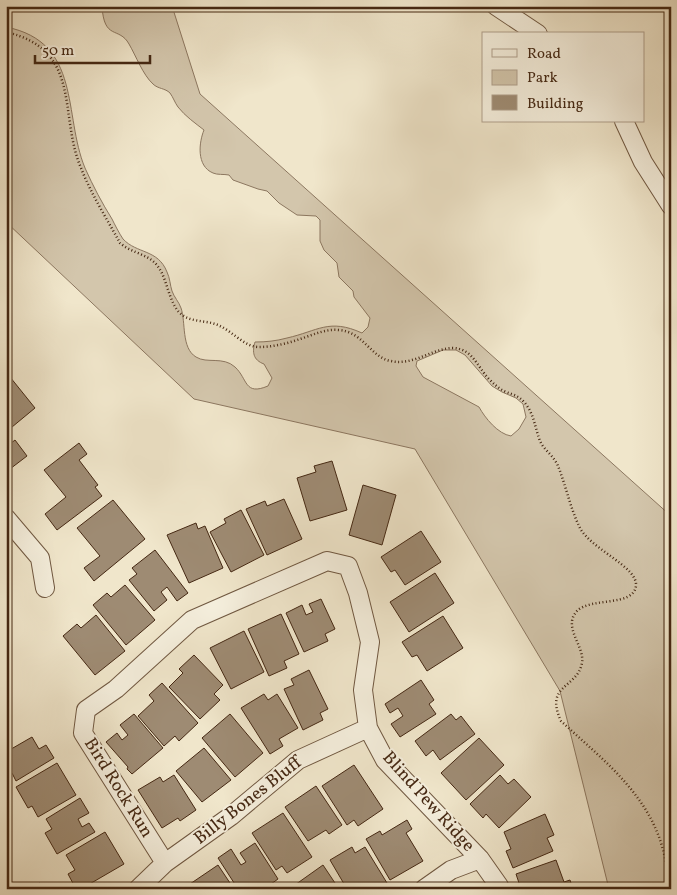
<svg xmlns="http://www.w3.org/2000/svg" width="677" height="895" font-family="Vollkorn,serif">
<rect width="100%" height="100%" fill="#f0e6cb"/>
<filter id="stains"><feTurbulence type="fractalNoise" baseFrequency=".004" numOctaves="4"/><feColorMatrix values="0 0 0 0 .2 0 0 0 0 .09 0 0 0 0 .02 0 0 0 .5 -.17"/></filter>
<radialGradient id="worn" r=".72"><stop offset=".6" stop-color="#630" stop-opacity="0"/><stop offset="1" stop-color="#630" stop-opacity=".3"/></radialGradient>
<path fill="#d3c6ac" stroke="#8c7760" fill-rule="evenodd" d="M102,6h70l28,88 471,422v373h-62l-49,-198 -145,-242 -221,-50 -188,-177v-195c76,15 57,88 79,141 8,18 17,35 27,51 3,6 7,14 11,20 14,15 35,10 44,33 3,6 3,13 5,19 2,6 7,11 9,17 5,14 0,40 15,49 11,7 27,-1 39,10 13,12 9,29 33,19l4,-8 -8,-14c-11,-4 -12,-12 -9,-22 11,0 21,-1 32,-4 31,-7 42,-20 75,-5l6,-6 2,-9 -16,-21 -1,-6 -14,-14 -2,-14 -13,-13 -4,-9v-21l-4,-4 -19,-1 -18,-12 -12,-12 -9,-2 -25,-9 -4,-5c-5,-1 -12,0 -16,-2 -17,-7 -14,-31 -9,-43 -9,-7 -19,-14 -26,-23 -3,-4 -5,-10 -8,-14 -5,-5 -12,-4 -17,-9 -10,-9 -17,-28 -24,-40 -10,-18 -25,-3 -27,-38zM443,350h13l9,5 27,31 10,6 14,6 7,6 3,13 -7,12 -8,7c-13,-2 -26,-18 -32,-29l-56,-30 -7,-11 1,-5z"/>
<path fill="#9e8b73" stroke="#452813" d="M6,372l29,36 -29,24z
M15,440l12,16 -21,16v-25z
M79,443l8,11 -8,6 19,25 -3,2 7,9 -45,34 -12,-16 21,-17 -22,-27z
M332,461l15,49 -37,11 -13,-43 19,-6 -2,-6z
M363,485l33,10 -14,50 -33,-10z
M284,499l18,40 -35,16 -21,-46 19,-8 2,5z
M113,500l32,39 -51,42 -10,-13 16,-12 -23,-28z
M241,510l23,45 -33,17 -21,-40 16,-9 -2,-4z
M196,523l2,6 7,-3 18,42 -34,15 -22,-48z
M421,531l20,31 -36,23 -10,-15 -4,2 -10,-15z
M155,550l33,43 -11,8 -10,-14 -6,5 6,8 -13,11 -25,-31 8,-6 -5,-6z
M435,573l19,30 -45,29 -19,-30z
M125,585l30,35 -29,25 -33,-40 14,-12 4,4z
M321,599l14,30 -10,5 3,7 -24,11 -18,-39 16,-8 4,10 7,-3 -4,-8z
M281,614l18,40 -15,7 3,7 -18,8 -21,-47z
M96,615l29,36 -30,24 -32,-39 14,-12 4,4z
M443,616l20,32 -36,23 -10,-16 -5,2 -10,-15z
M244,631l20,41 -33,17 -21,-41z
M194,655l29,30 -9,9 6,6 -20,19 -31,-32 14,-14 -4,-4z
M309,670l19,39 -8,4 3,7 -20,10 -19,-41 10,-4 -3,-6z
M421,680l13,20 -5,4 7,10 -36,23 -9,-13 12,-8 -5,-8 -8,5 -5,-9z
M162,683l36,40 -19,18 -4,-5 -11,10 -26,-30 16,-15 -5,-6z
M264,694l4,6 9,-6 21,34 -19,11 4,7 -13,8 -29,-46z
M134,714l29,34 -31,26 -5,-5 1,-2 -22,-25 11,-9 5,7 6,-5 -8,-10z
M230,714l33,39 -28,24 -33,-39z
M451,714l5,6 5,-4 14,18 -35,26 -7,-10 -7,6 -11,-15z
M32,737l7,12 7,-4 8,13 -38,23 -4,-8 -6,3v-24z
M479,738l25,27 -38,35 -25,-27z
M204,748l27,32 -29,22 -26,-31z
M57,763l19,32 -38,22 -6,-11 -4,2 -12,-21z
M354,765l29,44 -25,17 -4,-6 -7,5 -25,-39z
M174,775l22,35 -16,11 -2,-3 -16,10 -24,-38 22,-13 3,5z
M500,775l8,9 6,-5 17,18 -32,31 -13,-14 -3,4 -13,-14z
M316,786l26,39 -13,9 -3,-4 -18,11 -23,-34z
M80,798l9,15 -11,6 4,8 7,-4 6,9 -38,22 -12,-21 7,-4 -6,-10z
M283,813l29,44 -25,16 -5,-7 -6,4 -24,-37z
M545,814l9,21 -7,3 6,13 -40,17 -7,-17 5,-2 -7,-17z
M407,820l5,9 -6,4 17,28 -33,19 -24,-41 14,-8 2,4z
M105,832l19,32 -43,25h-5l-8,-15 7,-4 -9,-15z
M255,843l23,36 -14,10h-26l-20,-31 13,-9 10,16 5,-3 -6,-9z
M352,847l3,6 10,-6 22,36 -10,6h-30l-17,-29z
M556,860l8,22 6,-2 3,9h-52l-5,-15z
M218,865l16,24h-44l-3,-3z
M323,865l16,24h-46l-1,-2z
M39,883l13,6h-16z"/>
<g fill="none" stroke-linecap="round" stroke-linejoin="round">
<defs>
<path id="minor" d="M496,6l42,28
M624,121l19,41 28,44
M6,518l34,40 5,30
M165,863l-82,-130 3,-23 30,-21 76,-69 135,-59 21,5 10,27 12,49 -7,48 5,38 17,32 95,99 19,27v3
M138,889l27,-26 66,-47 67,-56 70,-32
M424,889l27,-19 29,-11"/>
</defs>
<use href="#minor" stroke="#705841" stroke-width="20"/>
<path stroke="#452813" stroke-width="2.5" stroke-dasharray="1 2.5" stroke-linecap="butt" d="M6,32c77,18 52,82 75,136 10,26 26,51 39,75 10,9 26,11 35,20 12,12 12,34 23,48 11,13 29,8 42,15 13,6 25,21 39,21 15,0 30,-4 44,-9 12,-4 23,-9 35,-8 25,1 33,28 53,31 22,5 40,-12 61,-13 20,0 25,18 36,30 6,6 11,11 18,14 8,3 13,4 19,11 9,11 10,25 15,38 4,9 14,15 18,25 8,20 12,41 21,60 10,23 59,40 57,60 -3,21 -45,11 -59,25 -15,16 8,35 5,52 -5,26 -38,21 -21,58 44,41 91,75 104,137 2,10 5,21 4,31"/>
<use href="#minor" stroke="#f5efdd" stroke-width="18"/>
</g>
<g text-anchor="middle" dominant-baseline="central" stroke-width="4" stroke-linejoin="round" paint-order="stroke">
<g font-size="18" fill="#452813" stroke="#f5efdd">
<text transform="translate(118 788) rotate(58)">Bird Rock Run</text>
<text transform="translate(248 801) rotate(-38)">Billy Bones Bluff</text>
<text transform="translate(428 802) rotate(48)">Blind Pew Ridge</text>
</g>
</g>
<rect width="677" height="895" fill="none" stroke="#f0e6cb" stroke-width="25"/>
<rect x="8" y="8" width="662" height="880" fill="none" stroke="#452813" stroke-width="2.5"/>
<rect x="12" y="12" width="652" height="870" fill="none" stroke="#452813"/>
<rect x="482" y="32" width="162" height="90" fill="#f5efdd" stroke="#af9f8c"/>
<rect x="492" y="49" width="25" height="8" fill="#f5efdd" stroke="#af9f8c"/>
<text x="527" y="58" font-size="15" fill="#452813">Road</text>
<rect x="492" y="70" width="25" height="15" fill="#d3c6ac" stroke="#af9f8c"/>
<text x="527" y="82" font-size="15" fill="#452813">Park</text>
<rect x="492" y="95" width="25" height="15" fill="#9e8b73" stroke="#af9f8c"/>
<text x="527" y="108" font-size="15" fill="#452813">Building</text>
<path d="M35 55v8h115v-8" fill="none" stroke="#452813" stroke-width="2.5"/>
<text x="42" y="55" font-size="15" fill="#452813" stroke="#f5efdd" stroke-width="4" paint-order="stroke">50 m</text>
<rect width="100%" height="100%" filter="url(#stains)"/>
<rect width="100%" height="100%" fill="url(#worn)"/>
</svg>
